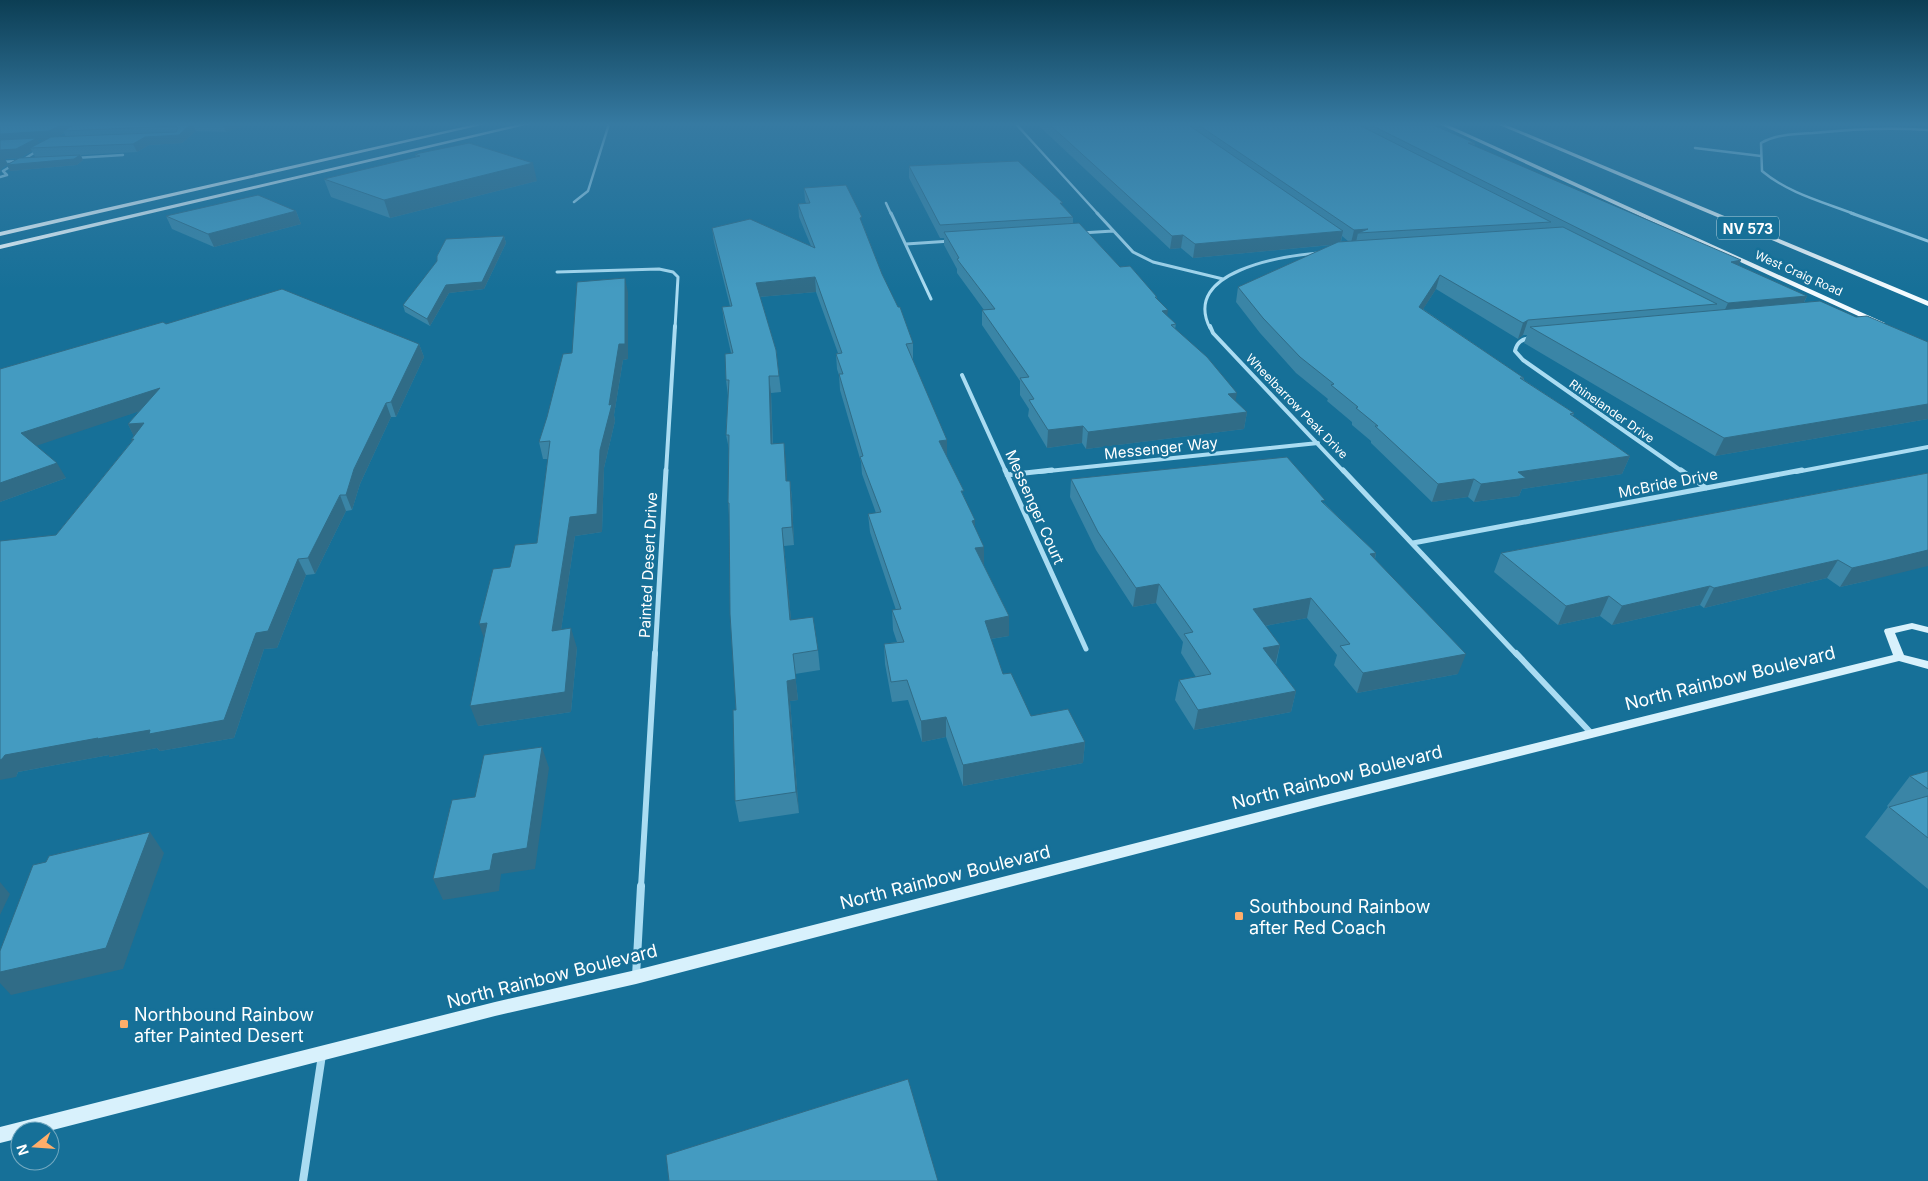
<svg xmlns="http://www.w3.org/2000/svg" width="1928" height="1181" font-family="Inter,sans-serif">
<rect width="100%" height="100%" fill="#167098"/>
<g fill="none" stroke-linecap="round" stroke-linejoin="round">
<path stroke="#aadcf2" stroke-width="2.5" d="M1016,124l82,90
M1695,148l66,8
M75,158l48,-3
M21,161l16,-10
M0,162l19,-1
M0,177l7,-2 -4,-4 10,-6
M574,202l14,-11 21,-67
M886,203l5,11
M1854,214c-31,-12 -66,-21 -92,-43l-1,-28c16,-9 34,-9 52,-10 39,-4 76,-6 115,-3"/>
<path stroke="#aadcf2" stroke-width="3" d="M891,213l40,86
M1097,213l36,39 20,10 70,17
M1851,213l77,28
M1081,233l32,-2
M906,244l45,-3
M557,272l102,-3 14,3 5,5 -3,51
M1210,328c-29,-57 73,-72 108,-75"/>
<path stroke="#aadcf2" stroke-width="4" d="M1210,326l3,7 131,139
M1531,338c-9,1 -14,4 -16,13l8,9 160,112
M962,375l44,97
M666,472l9,-146
M1039,472l279,-29
M1796,472l132,-25"/>
<path stroke="#aadcf2" stroke-width="5" d="M1005,470l81,179
M1343,470l174,185
M1681,470l25,18
M1007,475l45,-5
M1413,543l389,-73
M655,655l11,-185"/>
<path stroke="#aadcf2" stroke-width="6" d="M1516,653l76,81
M641,887l14,-234"/>
<path stroke="#aadcf2" stroke-width="8" d="M636,976l5,-90
M303,1181l19,-126"/>
<path fill="#d8f1fc" fill-rule="evenodd" d="M1912,623l16,4v6l-16,-4 -17,4 9,22 24,6v8l-29,-8 -578,145 -685,178 -141,32 -446,115h-29v7l-20,5v-16l495,-125 141,-32 685,-174 572,-141 -9,-24 1,-2z"/>
<path fill="#f4fbff" fill-rule="evenodd" d="M476,124h10l-486,112v-4z
M520,124h10l-530,125v-4z
M1439,124h7l439,199 -7,2z
M1497,124h7l424,177v5z"/>
</g>
<path fill="#3a85a6" fill-rule="evenodd" d="M0,124l73,1 2,-1h175l-24,8 -30,-1 -14,12 -33,2 -12,7 -56,3 2,5 -6,5 -67,6 -3,-6 -6,4 -1,4zM64,133l2,4h-9zM38,140h8l-7,4zM32,151l3,6 -27,7 -3,-5 15,-1z
M1037,124h398v2l40,17 -1,3 333,150 -3,7 52,14 72,25v77l-213,37 -191,-113 3,-8h-4l-5,4 -82,-50 -13,20 101,69v2l50,33 -1,3 57,40 -8,18 -100,15 -3,7 -45,6 -6,-5 -36,5 -61,-59v-2l-19,-16v-3l-25,-21 1,-2 -32,-26 -36,-40 -24,-31 2,-15 94,-42 -139,13 -12,-10 -11,1zM1342,236l6,5 -7,1z
M415,154l122,27 -147,37 -59,-21 -7,-18 92,-22z
M909,166l154,40 10,11v7l47,43 37,30v2l10,17 9,8 -1,5 60,72 12,11 -3,17 -158,20 -4,-6 -35,5 -19,-32 1,-7 -9,-14v-14l-38,-56v-15h2l-27,-37v-4l-13,-24v-7h-4l-31,-60z
M804,188l59,37 19,49 31,69v16h-1l35,81v17l17,40 11,31 9,19v19l25,50v20l-18,3 12,35 28,42 54,26 -2,21 -120,23 -17,-49 -24,5 -14,-42 -16,2 -7,-38 -1,-20 13,-2 -4,-12 -1,-20h4l-26,-78 -2,-18 8,-1 -14,-39 -1,-12 -21,-72 -1,-15 -2,-6 -1,-15 2,-1 -22,-61 -56,5 16,53 5,42 -10,1 2,51 11,-1 3,38h3l2,18 2,46 -10,1 7,74 27,30 2,20 -25,4 3,26 -8,1 9,112 -60,9 -4,-21 1,-91 -7,-195 -1,-12 1,-54 -3,-14 2,-39 -2,-16 5,-27 -7,-31 -2,-15 8,-1 -16,-64 -2,-14 99,18 -12,-29 -1,-13 8,-1 -1,-3z
M296,211l5,13 -87,23 -42,-18 -6,-13z
M504,236l2,7 -22,46 -35,4 -19,33 -25,-14 -2,-7z
M628,292v67l-5,1 -9,55 1,6 -11,47 -2,64 -27,4 -14,94 16,18 -6,64 -93,14 32,-159 27,-24 11,-84h-5l-4,-17 33,-89z
M166,324l253,20 5,13 -28,60h-5l-31,67 -8,26 -6,1 -31,63 -9,1 -29,73 -13,1 -30,89 -74,13 -3,-3 -48,9v-2l-91,17 -2,5 40,-242 76,-94 2,-5 -6,-12 11,-13 -103,34 30,33 -66,24v-133z
M1928,473l-57,107 -31,7 -13,-9 -123,30 -4,-3 -88,20 -12,-9 -42,9 -64,-53 7,-19z
M1071,479l253,24 52,50 -1,6 83,115 -101,19 -23,-28 3,-10 -30,-37 -42,8 15,19 -4,20 20,26 -5,21 -97,18 -19,-30 4,-20 17,-3 -15,-24 2,-11 -27,-39 -23,4 -37,-57 -26,-53z
M1928,771v118l-63,-52 23,-30 -1,-1 23,-30z"/>
<path fill="#306c87" d="M63,124h9l2,4 -11,3 1,2 -11,7h-15l3,6 -11,2 2,3 -12,7 -15,1 3,6 72,-10 3,5 -6,5 -67,6 -3,-6 -6,4 -1,4v-39z
M191,124h2l3,7 -14,12 -33,2 -12,7 -4,-8 12,-7 34,-2z
M223,124h27l-24,8z
M533,163l4,18 -147,37 -6,-18z
M296,211l5,13 -87,23 -6,-13z
M1368,229l-10,4 -2,9 -5,1 3,-13z
M1343,231l-3,13 -147,14 2,-14z
M1183,235l-2,13 -11,1 2,-13z
M504,236l2,7 -22,46 -35,4 -19,33 -3,-7 19,-34z
M1741,260l-6,14 -4,-12z
M1440,275l-4,14 -21,33 4,-15z
M815,277l1,15 -58,5 -2,-14z
M625,278l3,14v67l-5,1 -9,55 1,6 -11,47 -2,64 -27,4 -17,115 -6,-20 18,-114 30,-67 9,-45z
M1807,296l-7,14 -79,8 7,-15z
M1168,310l-2,15 -4,-14z
M1528,320l-5,15 -5,4 5,-16z
M419,344l5,13 -28,60 -5,-15z
M769,376l2,17 2,68 -2,-17z
M160,388l7,14 -137,46 -9,-15z
M1237,393l-3,16 -6,-15z
M386,403l5,14 -31,67 -8,26 -6,-15 8,-26z
M1928,404v15l-213,37 9,-18z
M1247,412l-3,17 -158,20 2,-17z
M144,423l-9,16 -7,-15z
M1083,426l-1,17 -35,5 1,-18z
M947,440v17l-8,-16z
M784,443l2,17 2,39 -2,-18z
M1630,456l-8,18 -100,15 -3,7 -45,6 7,-18 37,-12z
M57,463l9,15 -66,24v-19z
M1474,479l-6,18 -36,5 6,-18z
M790,481l2,18 2,46 -2,-18z
M340,495l6,16 -31,63 -7,-16z
M975,520v19l-3,-18z
M782,528l2,18 9,94 -3,-20z
M984,547v19l-9,-18z
M1928,550v16l-57,14 -31,7 12,-19z
M1376,553l-5,19 -1,-18z
M298,559l8,16 -29,73 -13,1 -30,89 -74,13 -3,-3 -48,9v-2l-91,17 -2,5 -16,3v-20l5,-5 251,-122z
M1838,560l-11,18 -123,30 10,-20z
M1159,584l-3,19 -23,4 3,-19z
M1710,586l-10,19 -88,20 10,-19z
M1609,596l-9,20 -42,9 8,-19z
M1311,598l-4,20 -59,11 5,-20z
M1009,616v20l-25,4 1,-19z
M487,623l-1,21 -7,-20z
M571,628l6,20 -6,64 -93,14 -8,-20z
M1280,645l-5,20 -12,-17z
M793,654l5,46 -8,1 9,112 -3,-21 -9,-111z
M1466,654l-8,20 -101,19 6,-20z
M1296,691l-5,21 -97,18 4,-20z
M946,717v20l-24,5 -1,-21z
M1085,742l-2,21 -120,23v-21z
M542,747l7,21 -14,101 -34,5 -2,17 -56,9 -10,-21 60,-25z
M150,832l14,21 -41,116 -112,26 -11,-12v-11z
M0,882l10,12 -10,21z"/>
<path fill="#449bc1" stroke="#306c87" d="M0,124h63l-14,7 -49,3z
M75,124h116l-12,11 -34,2 -12,7 -103,4 21,-11 125,-5 2,-4 -2,-2 -113,5z
M1049,124h138l156,107 -148,13 -12,-9 -11,1z
M1197,124h160l194,98 -193,11 10,-4 -14,1z
M1369,124h62l44,19h-7l273,117 -10,2 76,34 -79,7z
M37,138l-21,11 -16,1v-10z
M469,143l64,20 -149,37 -60,-21 96,-23 -5,-2z
M80,155l-6,4 -67,6 12,-7z
M1018,161l45,42h-3l13,14 -133,8 -31,-59z
M846,185l16,32 -2,1 22,56 16,33h2l13,36 -7,1 41,96 -8,1 25,50h-3l14,29 -3,1 12,26 -9,1 34,68 -24,5 18,53 8,-1 20,43 37,-7 17,33 -122,23 -17,-48 -25,4 -14,-41 -16,2 -7,-38 20,-2 -12,-32 9,-1 -33,-95 13,-2 -21,-55 3,-1 -24,-82h4l-7,-20 6,-1 -27,-76 -59,6 20,67 3,26h-10l2,68 13,-1 2,38h4l2,46 -10,1 8,92 23,-3 5,33 -25,4 3,25 -9,2 9,111 -61,9 -2,-91h3l-6,-96 -1,-111h-1l1,-68h-3l3,-55h-3l-1,-26 8,-1 -11,-46 10,-1 -20,-78 38,-9 65,29 -17,-44 12,-1 -6,-15z
M258,195l38,16 -88,23 -42,-18z
M1079,223l41,44 10,-1 27,31h-2l13,13 -6,1 14,13 -5,1 36,32 30,36 -9,1 19,18 -159,20 -5,-6 -35,4 -19,-30 5,-1 -14,-21 9,-1 -47,-67 13,-1 -38,-50 2,-1 -15,-26z
M1563,227l154,77 -189,16 -5,3 -83,-48 -21,32 105,71h-4l54,35 -4,1 60,42 -112,16 8,6 -45,6 -7,-5 -36,5 -63,-58h3l-22,-18 2,-1 -27,-22 3,-1 -34,-27 -37,-39 -25,-31 100,-45z
M504,236l-22,46 -36,3 -19,34 -24,-14 34,-44v-5l9,-17z
M625,278v66h-6l-10,61 3,-1 -12,46 -3,64 -27,3 -18,114 19,-3 -6,64 -95,14 17,-83 -8,1 14,-55 17,-2 5,-22 22,-2 13,-102 -11,1 8,-25 16,-63 9,-1 5,-71z
M282,289l137,55 -28,58 -5,1 -32,66 -8,26h-6l-32,63 -10,1 -30,72 -12,2 -32,87 -75,14 1,-4 -53,9 1,-1 -93,17 -3,4 -2,1v-219l56,-6 78,-96 -3,1 13,-17 -16,1 32,-36 -139,45 36,30 -57,20v-114l163,-47 3,2z
M1820,301l36,16 11,-1 61,26v62l-204,34 -194,-111z
M1287,457l38,43 -4,1 55,52 -6,1 96,100 -103,19 -23,-27 10,-2 -39,-46 -58,11 27,36 -17,3 33,43 -98,19 -19,-30 32,-6 -27,-40 9,-2 -34,-48 -23,4 -38,-56 -27,-53z
M1928,473v77l-45,11 -31,7 -14,-8 -124,28 -4,-2 -88,20 -13,-10 -43,10 -65,-53z
M542,747l-15,101 -34,6 -3,16 -57,9 19,-79 23,-3 9,-42z
M1928,771v18l-18,-13z
M1928,796v42l-39,-31z
M150,832l-44,116 -106,24v-21l33,-86 13,-3 3,-6z
M908,1079l30,102h-269l-3,-26z"/>
<linearGradient id="sky" x2="0" y2="1"><stop stop-color="#0c3e54"/><stop offset="0.43" stop-color="#367aa2"/><stop offset="1" stop-color="#367aa2" stop-opacity="0"/></linearGradient>
<rect width="1928" height="289" fill="url(#sky)"/>
<g fill="#ffae6a" stroke="#167098" stroke-width="2">
<rect x="1234" y="911" width="10" height="10" rx="2.5"/>
<rect x="119" y="1019" width="10" height="10" rx="2.5"/>
</g>
<g text-anchor="middle" dominant-baseline="central" stroke-width="5" stroke-linejoin="round" paint-order="stroke">
<g font-size="12" fill="#fff" stroke="#167098">
<text transform="translate(1799 273) rotate(24)">West Craig Road</text>
<text transform="translate(1297 406) rotate(46)">Wheelbarrow Peak Drive</text>
<text transform="translate(1612 411) rotate(35)">Rhinelander Drive</text>
</g>
<rect fill="#167098" stroke="#b9d4e0" stroke-width="1" x="1717" y="216.5" width="62" height="23" rx="4"/>
<g font-size="14" font-weight="bold" fill="#fff">
<text x="1748" y="228">NV 573</text>
</g>
<g font-size="15" fill="#fff" stroke="#167098">
<text transform="translate(1161 448) rotate(-6)">Messenger Way</text>
<text transform="translate(1668 483) rotate(-11)">McBride Drive</text>
<text transform="translate(1035 507) rotate(66)">Messenger Court</text>
<text transform="translate(648 565) rotate(-87)">Painted Desert Drive</text>
</g>
<g font-size="18" fill="#fff" stroke="#167098">
<text transform="translate(1730 678) rotate(-14)">North Rainbow Boulevard</text>
<text transform="translate(1337 777) rotate(-14)">North Rainbow Boulevard</text>
<text transform="translate(945 877) rotate(-14)">North Rainbow Boulevard</text>
<text transform="translate(552 976) rotate(-14)">North Rainbow Boulevard</text>
</g>
<g font-size="18" fill="#fff" stroke="#167098" text-anchor="start">
<text x="1249" y="906">Southbound Rainbow<tspan x="1249" dy="21">after Red Coach</tspan></text>
<text x="134" y="1014">Northbound Rainbow<tspan x="134" dy="21">after Painted Desert</tspan></text>
</g>
</g>
<g transform="translate(35 1146) rotate(253)"><circle r="24" fill="#167098" stroke="#73a9c1"/>
<path d="M0-4L9 19L0 12L-9 19Z" fill="#ffae6a"/>
<text y="-8" font-size="14" font-weight="bold" text-anchor="middle" fill="#ffffff">N</text>
</g>
</svg>
